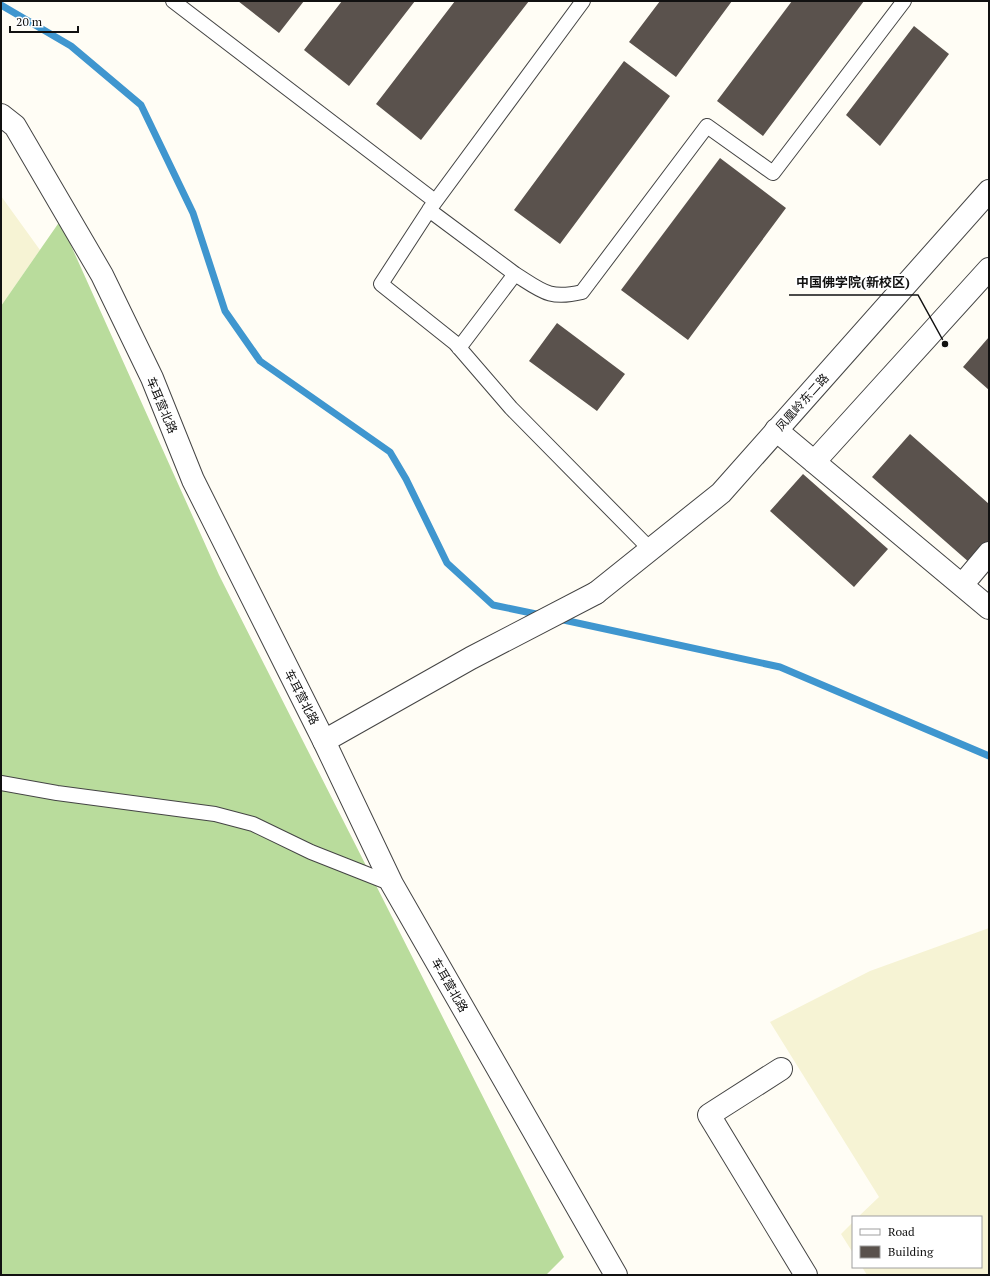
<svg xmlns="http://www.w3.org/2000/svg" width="990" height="1276" font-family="'PT Serif','Noto Sans SC',serif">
<rect width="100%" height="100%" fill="#fffdf5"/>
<path fill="#f6f3d4" d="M1,196l39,54 -39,56z
M989,928v347h-122l-5,-8h119v-50h-123l21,-20 -109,-175 100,-51z
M853,1222v31l-12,-19z"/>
<path fill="#b9dc9c" d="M60,221l159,354 345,682 -18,18h-545v-969z"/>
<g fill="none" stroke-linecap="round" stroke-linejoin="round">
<path stroke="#3f96cf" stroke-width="7" d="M1,5l70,41 70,59 52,108 32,98 35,50 130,91 16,27 41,84 46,42 48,10
M559,619l221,48 209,89"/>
</g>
<path fill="#5a524d" d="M238,1h66l-25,32z
M342,1h73l-66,85 -45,-36z
M455,1h74l-108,139 -45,-36z
M660,1h72l-56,76 -47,-35z
M792,1h72l-101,135 -46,-35z
M914,26l35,28 -69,92 -34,-31z
M624,61l46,35 -110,148 -46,-34z
M720,158l66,50 -98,132 -67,-50z
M557,323l68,51 -28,37 -68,-50z
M989,337v53l-26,-23z
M910,434l79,70v37l-19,22 -98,-86z
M803,474l85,75 -34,38 -84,-76z"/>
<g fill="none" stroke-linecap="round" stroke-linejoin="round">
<defs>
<path id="service" d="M173,1l262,200 -54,83 74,59 56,65 140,142
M515,274l-86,-64 154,-209
M459,348l56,-74c27,17 34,26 67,18l125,-166 66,47 131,-172
M1,783l56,10 158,21 38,10 58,28 81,32"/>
<path id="minor" d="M776,430l213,178
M814,462l175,-193
M962,585l27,-32
M324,741l147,-83 125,-65
M781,1069l-72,46 97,160"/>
<path id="tertiary" d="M1,115l14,11 87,149 50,103 41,102 131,261 68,143 224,391
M596,593l125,-100 268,-302"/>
</defs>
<use href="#service" stroke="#444" stroke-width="16"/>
<use href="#minor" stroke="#444" stroke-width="24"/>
<use href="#tertiary" stroke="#444" stroke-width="24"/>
<use href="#service" stroke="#fff" stroke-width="14"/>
<use href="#minor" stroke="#fff" stroke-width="22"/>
<use href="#tertiary" stroke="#fff" stroke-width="22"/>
</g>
<g text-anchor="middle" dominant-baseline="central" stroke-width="4" stroke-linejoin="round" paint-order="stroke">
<g font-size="12" fill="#111" stroke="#fff">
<text transform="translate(802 402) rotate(-48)">凤凰岭东二路</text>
<text transform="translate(162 405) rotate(67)">车耳营北路</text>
<text transform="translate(302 697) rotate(63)">车耳营北路</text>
<text transform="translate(450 985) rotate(60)">车耳营北路</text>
</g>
</g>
<path fill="none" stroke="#111" stroke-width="1.5" d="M945 344L918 295H789"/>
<circle fill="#111" stroke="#fff" stroke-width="1.5" cx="945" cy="344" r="4"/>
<g font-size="13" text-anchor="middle" font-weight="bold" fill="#111" stroke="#fff" stroke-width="4" stroke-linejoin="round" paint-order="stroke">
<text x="853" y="287">中国佛学院(新校区)</text>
</g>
<rect width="990" height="1276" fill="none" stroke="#111111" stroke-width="4"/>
<rect x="852" y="1216" width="130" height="52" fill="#ffffff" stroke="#a0a0a0"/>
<rect x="860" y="1229" width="20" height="6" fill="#ffffff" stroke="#a0a0a0"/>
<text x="888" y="1236" font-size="12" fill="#111111">Road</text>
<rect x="860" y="1246" width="20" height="12" fill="#5a524d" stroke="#a0a0a0"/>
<text x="888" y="1256" font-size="12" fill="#111111">Building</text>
<path d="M10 26v6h68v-6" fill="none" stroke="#111111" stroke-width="2"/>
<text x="16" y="26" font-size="12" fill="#111111" stroke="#ffffff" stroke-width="3" paint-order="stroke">20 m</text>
</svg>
